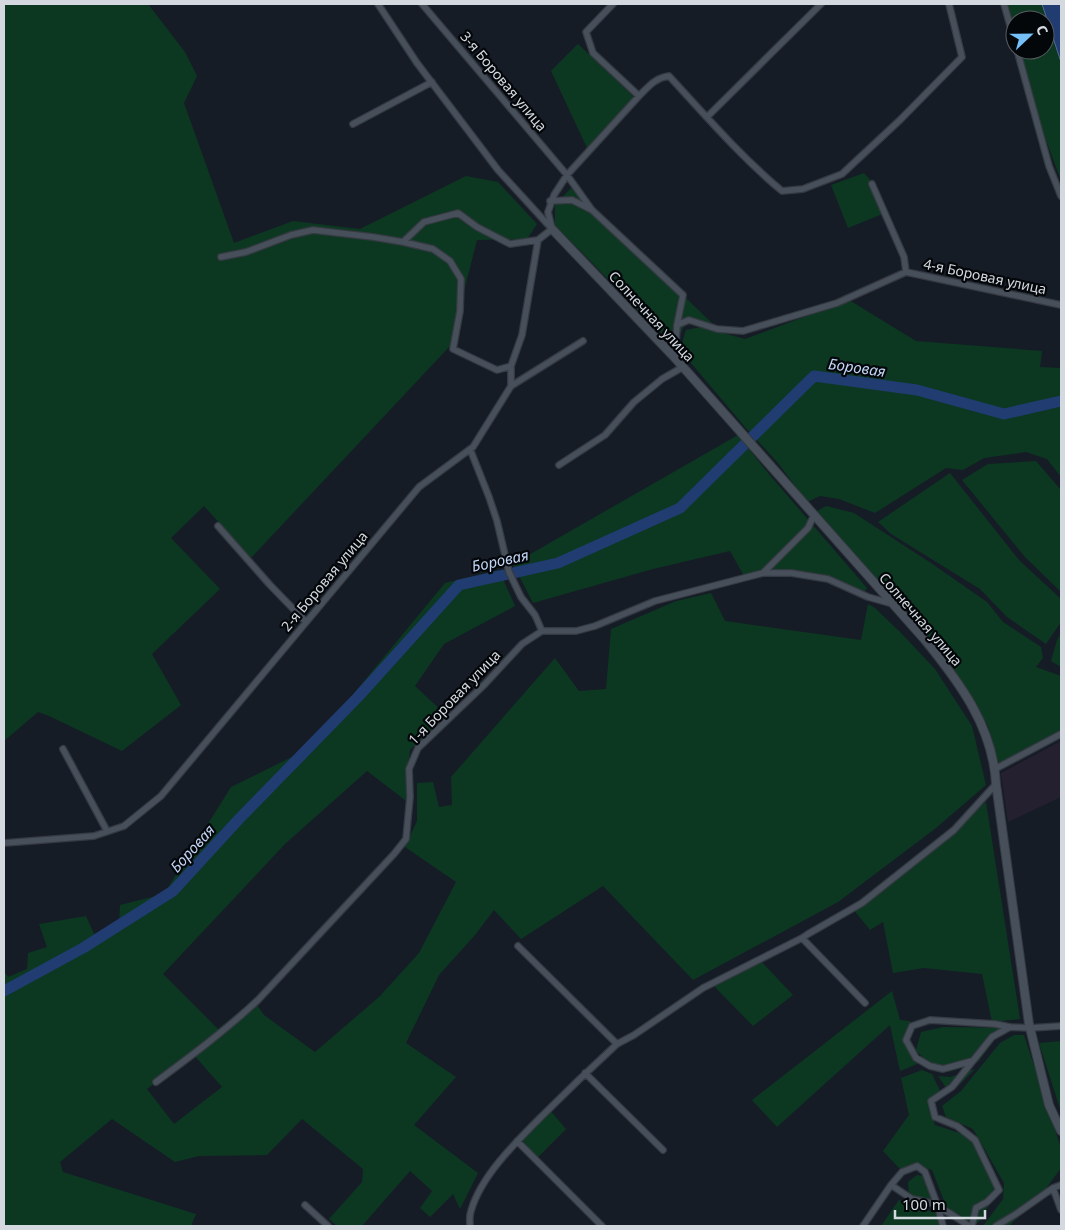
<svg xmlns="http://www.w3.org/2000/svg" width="1065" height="1230" font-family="'Noto Sans',sans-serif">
<rect width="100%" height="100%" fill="#151c26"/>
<path fill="#24202f" d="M1061,741v56l-53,25 -7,-49z"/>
<path fill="#0c3822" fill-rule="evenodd" d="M4,4h144l37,48 12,24 -13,27 50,140 59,-22 67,8 106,-53 32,6 39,42 -10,15 -50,1 -27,106 -199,212 -47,-52 -33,32 49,51 -68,65 29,51 -59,46 -73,-35 -11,-4 -34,29z
M1007,4h35l19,58v118l-17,-45 -24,-85h25v-30h-30v13z
M578,44l57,54 -47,52 -37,-79z
M864,173l8,9 13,31 -37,15 -17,-43z
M571,188l142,136 -26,-3 -13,24 -29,-28 -90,-92v-20z
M849,300l67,41 126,10 -2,16 21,1v109l-14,-18 -21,-7 -42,6 -21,12 -17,-2 -71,45 -36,-14 -19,-3 -13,6 -29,-39 -33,-36 -65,-77 6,-20 15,-3 44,12z
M738,435l30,38 99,115 -3,5 -48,-20 -43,-3 -29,6 -14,-25 -77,18 -120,34 -20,-39z
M1036,461l25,29v102l-36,-35 -63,-77 26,-16z
M950,473l69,87 42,39v23l-15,22 -39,-27 -27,-28 -89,-55 -13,-12z
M826,506l28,7 77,50 56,39 16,20 38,25 2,11 -7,9 25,9v57l-62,31 -11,-38 -30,-49 -47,-63 -43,-44 -51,-59z
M499,570l16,36 -71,38 -29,42 31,29 -36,35 -4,33 3,20 -42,-32 -82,73 -122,130 55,55 33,-27 6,3 7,10 51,37 64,-55 40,-44 37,-71 -51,-35 12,-26v-38l16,-1 6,25 13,-2 -1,-28 104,-119 24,33 27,-2 5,-60 65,-28 35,-8 14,28 136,19 7,-36 7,4 25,24 35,37 37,57 14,59 -50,43 -98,74 -145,78 -90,-94 -82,53 -27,-29 -19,25 -36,40 -33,68 50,34 -42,48 64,48 -18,36 -7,-15 -23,23 -10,-9 12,-17 -22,-20 -48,55h-25l-8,-7 33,-37 1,-13 -61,-50 -35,36 -68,1 -24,6 -63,-43 -52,43 3,10 133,42 -5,12h-187v-255l4,6 19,-8 1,-16 19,-6 -8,-23 47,-8 10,22 23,-12 1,-21 44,-11 67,-107 77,-38 137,-166zM193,1054l29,33 -48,37 -27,-35z
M1061,633v34l-10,-6 6,-21z
M986,802l34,217 -28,3 -10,-48 -58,-6 -31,5 -10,-51 -13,8 -17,-21z
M758,958l35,37 -40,31 -42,-43z
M892,991l8,29 10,1v29l7,14 -17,7 -10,-46 -113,102 -25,-27z
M943,1027l71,1 -16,7 -20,27 -29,10 -20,-7 -13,-15 5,-18z
M1014,1035h10l37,113v20l-19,26 -33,32h-26l20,-27 1,-16 -31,-54 -27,-12 -4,-11 19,-15 39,-48z
M1061,1041v71l-22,-69z
M975,1069l-19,19 -9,1 -9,-13 12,1z
M922,1070l10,4 10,21 -13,10 6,20 36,12 19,35 7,23 -13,17 -2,7 -8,7 -27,-18 -15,-38 -17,-5 -15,4 -17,-18 26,-36 -8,-37z
M548,1108l18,21 -29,29 -17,-21z
M917,1175l8,1 12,30 -28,-9 -1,-15z
M899,1200l42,15 3,11h-63z"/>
<path fill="#203c71" stroke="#566b92" d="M1042,4h19v58z"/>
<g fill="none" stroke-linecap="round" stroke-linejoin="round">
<path stroke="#203c71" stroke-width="11" d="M4,991l79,-43 90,-57 66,-72 119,-122 101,-112 99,-22 122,-55 134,-132 103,14 87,24 57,-13"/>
<defs>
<path id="street" d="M378,4l39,59 81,107 53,58
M422,4l145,171 25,35
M613,4l-27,28 7,21 46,43
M1004,4l11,39
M1017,50l32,116 12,30
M707,117l114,-113
M353,124l79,-42
M872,184l32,73 2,15
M550,201l22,-1 20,10 91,85 -6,30 -2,33
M552,229l-4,-17 6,-17 13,-20 72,-79c10,-10 16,-18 30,-20 36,39 72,81 113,115l21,-2 39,-15 58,-54 62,-63 -13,-53
M403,242l30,7 17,12 11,18 -1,32 -7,38 44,21 14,-4
M221,257l25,-5 45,-17 22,-5 60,7 30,5 21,-20 34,-9 19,14 33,17 28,-4
M677,325l12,-5 28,9 26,2 94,-28 69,-31 155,33
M511,386l72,-45
M470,449l19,48 8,24 12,51 12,25 14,18 7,16
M559,465l46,-30 29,-33 28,-23 21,-12
M218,526l52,59 36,37
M763,573l45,-45 6,-13
M63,749l44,82
M995,769l66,-35
M4,843l90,-7 30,-10 37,-30 258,-309 54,-40 38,-61v-20l11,-31 16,-95 14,-11
M802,938l63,65
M518,946l99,98 17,-9 69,-47 99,-50 6,-4 54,-31 92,-73 42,-46
M972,1061l-29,8 -13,-3 -14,-8 -10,-18 6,-14 18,-6 65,4 15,3
M585,1073l78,77
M156,1082c35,-26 70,-52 102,-82l136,-146 12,-15 4,-42 -1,-28 9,-21 67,-64 37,-40 20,-13h34l19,-5 60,-25 108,-28h28l37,6 40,18 25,7
M517,1141l85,85
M891,1185l11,-13 15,-6 8,6 13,35 5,19
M1053,1188l8,22
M305,1205l23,21
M470,1226c0,-5 -1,-10 1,-15 10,-36 48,-72 74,-98 23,-23 47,-46 72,-69
M863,1226l28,-41 21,14 19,4 20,11 18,12
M972,1226l4,-18 11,-6 12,-12 -24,-50 -18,-14 -22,-9 -4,-16 21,-14 40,-50 18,-10 20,1 31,-2
M996,1226l20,-12 37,-26 8,-3"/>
<path id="secondary" d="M552,229l123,129 250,282c35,43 68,87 71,144l33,240 20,81 12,26"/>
</defs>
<use href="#street" stroke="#353941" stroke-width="8"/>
<use href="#secondary" stroke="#353941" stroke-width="10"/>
<use href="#street" stroke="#474f5b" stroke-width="5.5"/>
<use href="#secondary" stroke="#474f5b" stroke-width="8"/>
</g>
<g text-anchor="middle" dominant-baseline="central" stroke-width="4.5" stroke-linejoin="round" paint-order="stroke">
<g font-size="14" fill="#d4d9e0" stroke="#04070a">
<text transform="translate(504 81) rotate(50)">3-я Боровая улица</text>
<text transform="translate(985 276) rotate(12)">4-я Боровая улица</text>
<text transform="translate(652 316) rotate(47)">Солнечная улица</text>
<text transform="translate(324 581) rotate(-50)">2-я Боровая улица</text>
<text transform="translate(921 619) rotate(49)">Солнечная улица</text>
<text transform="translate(454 697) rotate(-46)">1-я Боровая улица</text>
</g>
<g font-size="15" font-style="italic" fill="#c2d5f6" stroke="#04070a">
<text transform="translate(857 367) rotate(8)">Боровая</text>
<text transform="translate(500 560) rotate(-12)">Боровая</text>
<text transform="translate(192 848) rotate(-48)">Боровая</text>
</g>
</g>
<rect width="1065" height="1230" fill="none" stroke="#d4d9e0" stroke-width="10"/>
<g transform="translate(1030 35) rotate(68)"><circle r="24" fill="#04070a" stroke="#575b60"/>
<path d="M0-4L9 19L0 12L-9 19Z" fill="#75c0f6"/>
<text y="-8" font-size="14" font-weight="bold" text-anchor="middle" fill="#d4d9e0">С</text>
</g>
<path d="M895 1210v8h90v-8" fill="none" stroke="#d4d9e0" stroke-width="2.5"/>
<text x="902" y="1210" font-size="15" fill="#d4d9e0" stroke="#04070a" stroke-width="4" paint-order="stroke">100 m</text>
</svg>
